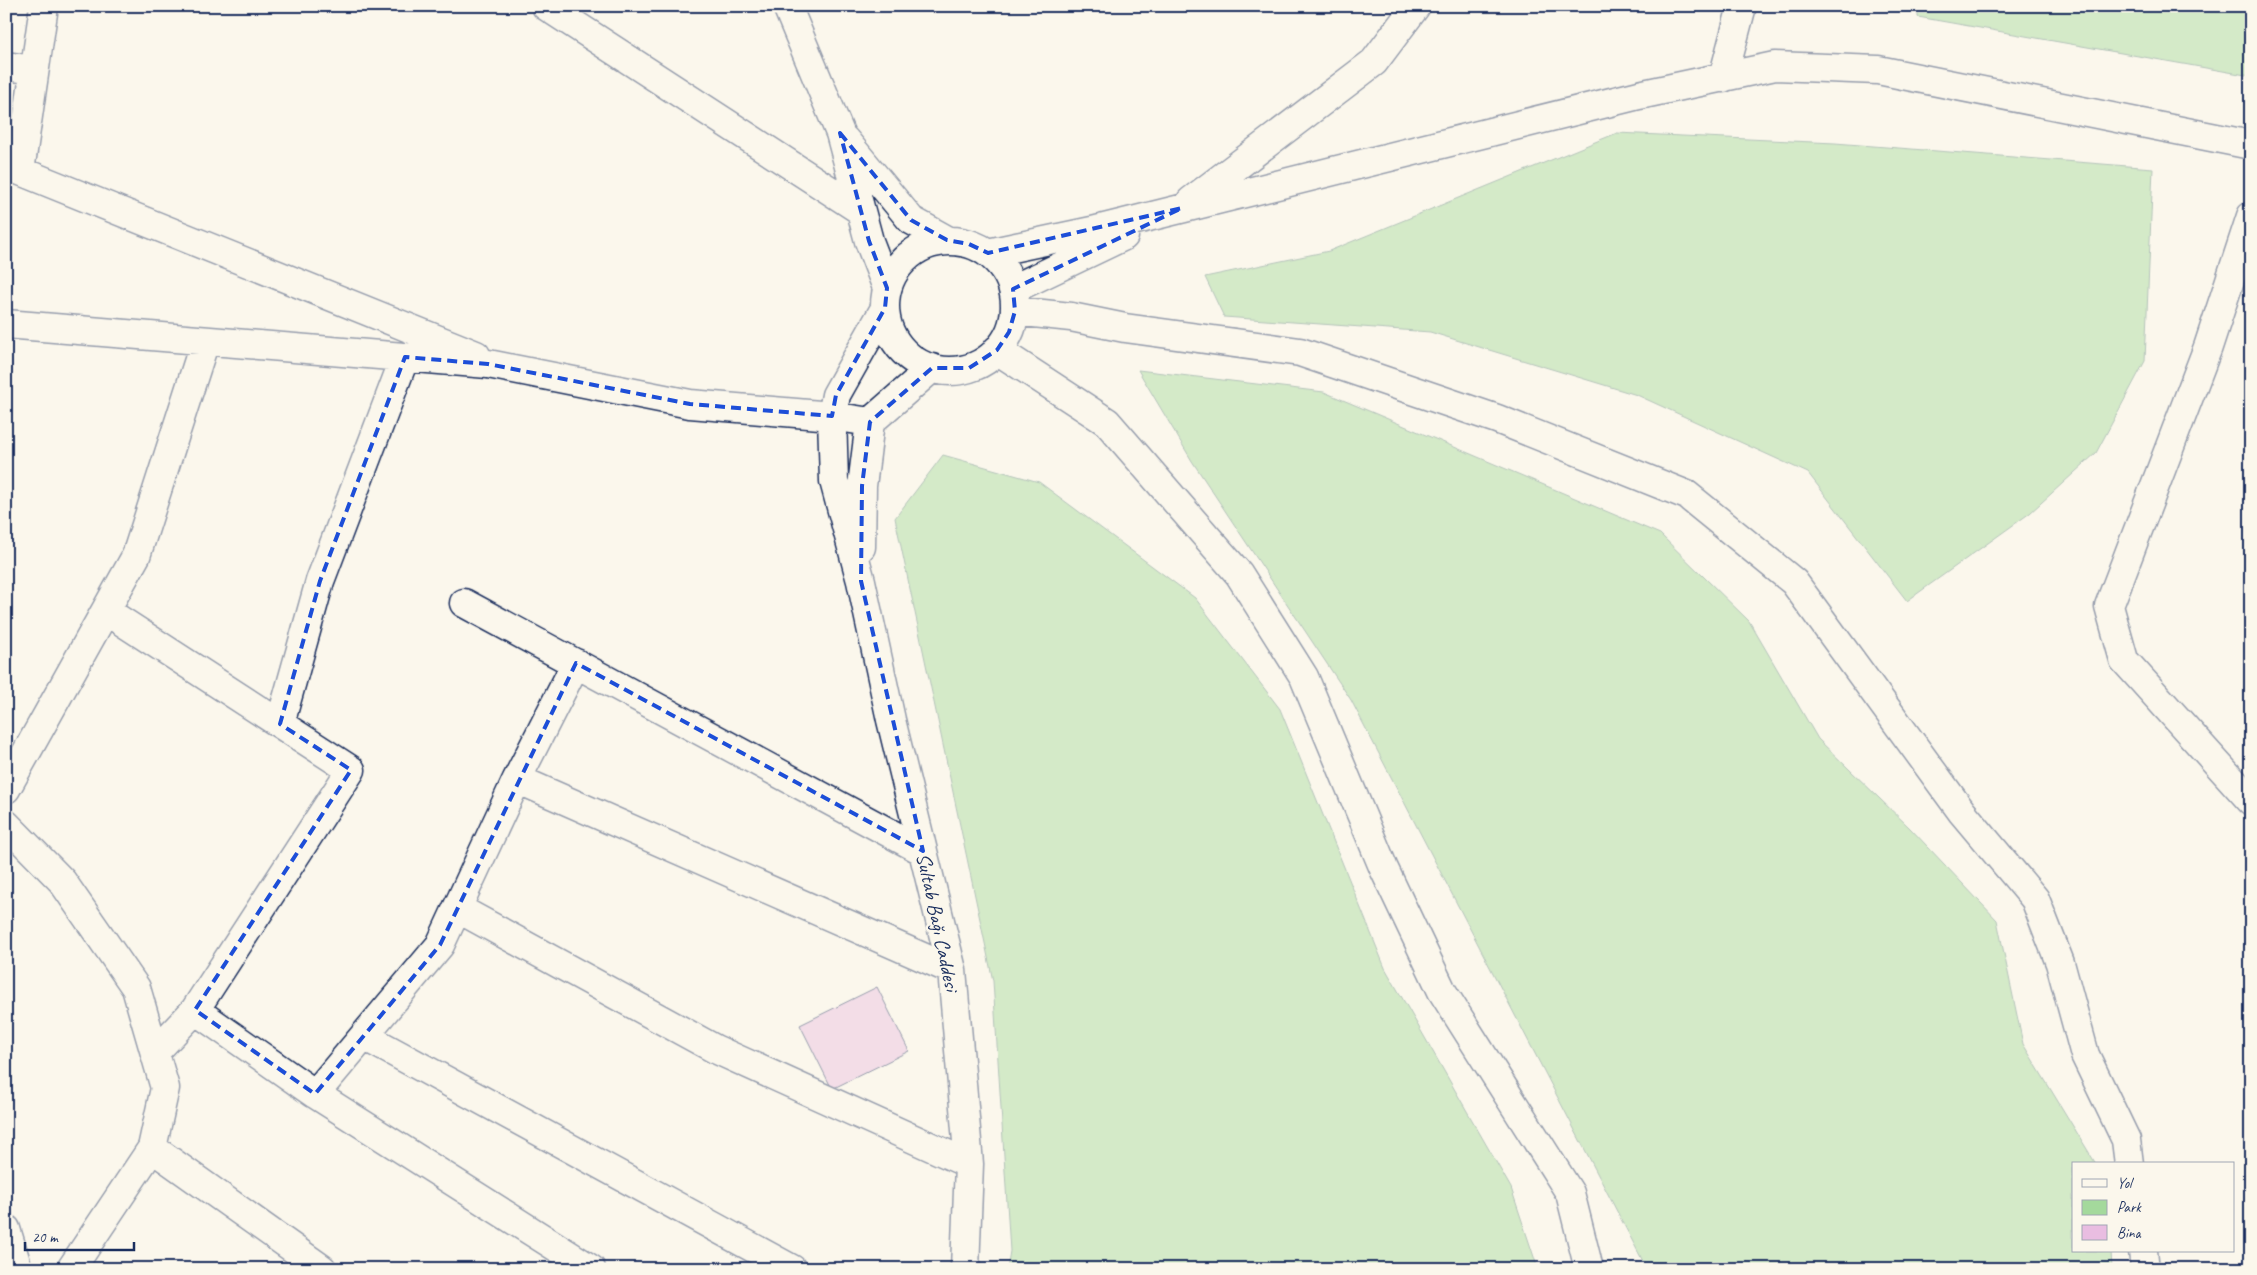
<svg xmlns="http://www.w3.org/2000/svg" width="2257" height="1275" font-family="Caveat,sans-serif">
<rect width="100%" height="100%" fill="#fbf7ec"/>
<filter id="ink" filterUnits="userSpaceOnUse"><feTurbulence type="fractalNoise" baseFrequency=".02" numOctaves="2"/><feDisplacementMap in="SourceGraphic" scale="10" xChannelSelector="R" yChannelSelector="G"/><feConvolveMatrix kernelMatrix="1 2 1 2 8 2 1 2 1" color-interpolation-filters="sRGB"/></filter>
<g filter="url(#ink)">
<path fill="#a4d99c" stroke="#60847d" d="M1918,6h333v70l-333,-59z
M1617,133l218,10 318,25 -8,193 -49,92 -66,60 -123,88 -99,-128 -171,-78 -207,-63 -206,-15 -19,-40 124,-26z
M1138,370l186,22 336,142 89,87 69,118 92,89 87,92 26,124 73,120h-23v87h38l1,18h-465l-296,-569 -159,-239z
M943,455l96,27 156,116 85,111 105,259 126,220 27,81h-531l3,-18 -17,-270 -98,-463z"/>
<path fill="#e9bde1" stroke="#1b2f5e" d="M877,987l32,64 -77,38 -32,-64z"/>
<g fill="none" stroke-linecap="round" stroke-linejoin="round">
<defs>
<path id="minor" d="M44,6l-24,165 456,184
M546,6l314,204
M787,6l53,127 29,108 18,47
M6,66l28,4
M1723,78l19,-72
M845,140l66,80 36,20
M1191,201l183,-139 42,-56
M2251,216l-43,131 -99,259 15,54 127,141
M885 306a65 65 0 1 1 130 0a65 65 0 1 1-130 0Z
M988,253l104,-22 547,-136 136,-29 103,4 373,75
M1013,289l111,-53
M885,308l-49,87 -4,21 2,65 27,100 30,139 61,250 17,194 -4,105
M1015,311l56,6 54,11 175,24 197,67 190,76 107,87 168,230 73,87 25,64 25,92 41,85 3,24
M6,324l482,40 202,40 142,12 38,6
M997,350l110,72 132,152 65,103 80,192 58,122 128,202 19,76
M861,547l1,-61 8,-64 62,-54
M464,603l459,248
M106,611l245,159 -156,240 -40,42
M280,724l40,-143 85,-224
M517,779l435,191
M6,789l130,-233 69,-215
M6,824l56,57 74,107 29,100 -13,60 -81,121
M457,908l258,141 254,115
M195,1010l120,84 276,175
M364,1036l428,233
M315,1094l125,-149 77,-166 59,-116
M152,1148l170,121
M6,1229l12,40
M2143,1251l2,18"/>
</defs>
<use href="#minor" stroke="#1b2f5e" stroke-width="31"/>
<use href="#minor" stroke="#fbf7ec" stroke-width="28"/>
</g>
</g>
<path d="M0 0H2257V1275H0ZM840,133l71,87 36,20 22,4 19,9 194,-45 -169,81 2,22 -6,21 -12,18 -28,18h-37l-62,54 -8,64 -1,95 62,270 -347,-188 -136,282 -125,149 -120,-84 156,-240 -71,-46 40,-143 85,-224 83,7 202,40 142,12 4,-21 49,-87 2,-20 -18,-47z" fill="#fbf7ec" fill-opacity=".55" fill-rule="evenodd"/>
<path fill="none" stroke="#1d4ed8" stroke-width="4" stroke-dasharray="10 6" stroke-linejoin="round" d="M840,133l71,87 36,20 22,4 19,9 194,-45 -169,81 2,22 -6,21 -12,18 -28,18h-37l-62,54 -8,64 -1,95 62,270 -347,-188 -136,282 -125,149 -120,-84 156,-240 -71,-46 40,-143 85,-224 83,7 202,40 142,12 4,-21 49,-87 2,-20 -18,-47z"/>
<g text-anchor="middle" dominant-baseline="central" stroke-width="4.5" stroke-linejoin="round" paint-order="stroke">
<g font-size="21" fill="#1b2f5e" stroke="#fbf7ec">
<text transform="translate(938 922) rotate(78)">Sultab Bağı Caddesi</text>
</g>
</g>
<rect width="2257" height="1275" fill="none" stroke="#fbf7ec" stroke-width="25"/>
<rect x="12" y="12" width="2232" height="1250" fill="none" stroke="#1b2f5e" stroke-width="2" filter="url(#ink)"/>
<rect x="2072" y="1162" width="162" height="90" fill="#fbf7ec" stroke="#a1a7b3"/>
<rect x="2082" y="1179" width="25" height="8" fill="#fbf7ec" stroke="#a1a7b3"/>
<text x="2117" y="1188" font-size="15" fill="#1b2f5e">Yol</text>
<rect x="2082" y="1200" width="25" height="15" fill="#a4d99c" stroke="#a1a7b3"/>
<text x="2117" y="1212" font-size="15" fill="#1b2f5e">Park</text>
<rect x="2082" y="1225" width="25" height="15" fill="#e9bde1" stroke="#a1a7b3"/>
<text x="2117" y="1238" font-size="15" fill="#1b2f5e">Bina</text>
<path d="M25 1242v8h109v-8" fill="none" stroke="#1b2f5e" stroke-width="2.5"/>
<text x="32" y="1242" font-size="15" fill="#1b2f5e" stroke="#fbf7ec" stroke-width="4" paint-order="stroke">20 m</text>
</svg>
